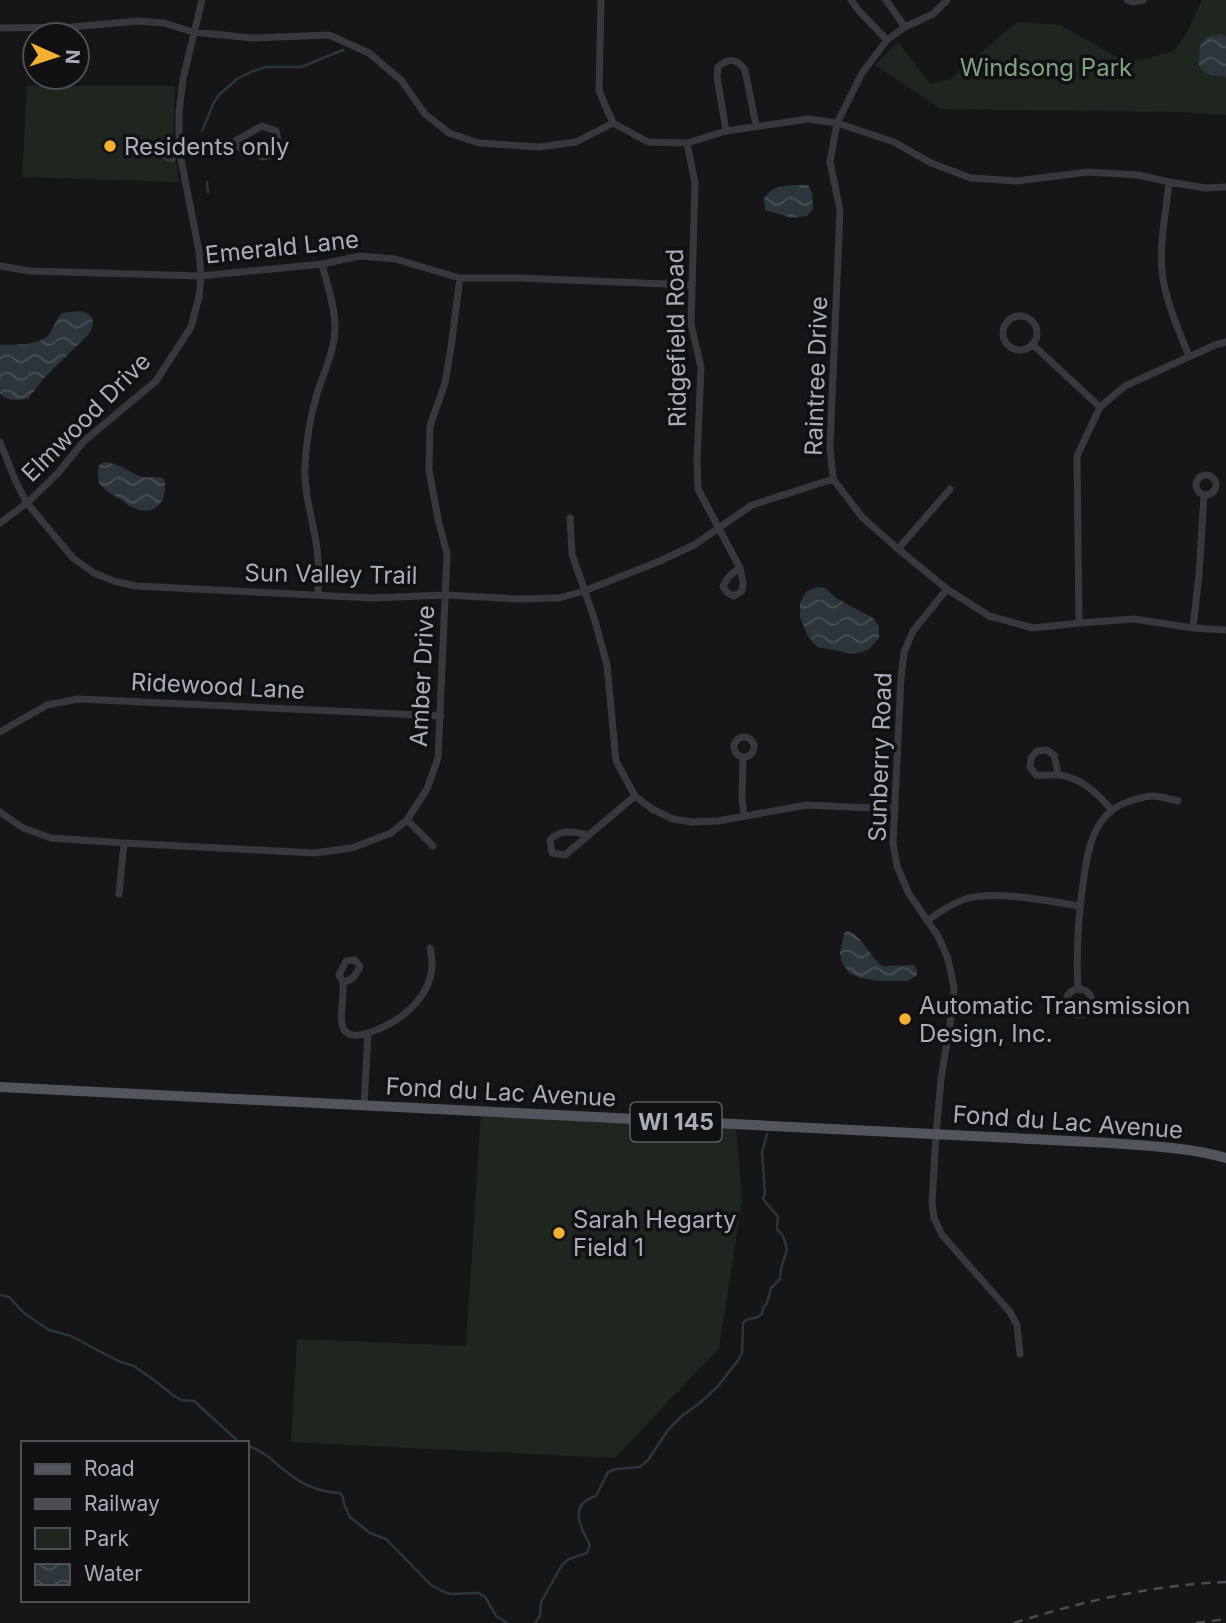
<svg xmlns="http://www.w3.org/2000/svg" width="1226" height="1623" font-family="Inter,sans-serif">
<defs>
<pattern id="water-waves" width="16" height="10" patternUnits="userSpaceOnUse" patternTransform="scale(1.75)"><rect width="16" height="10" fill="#2c353c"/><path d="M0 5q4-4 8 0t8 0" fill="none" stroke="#485056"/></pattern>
</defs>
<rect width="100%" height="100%" fill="#161618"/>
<path fill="#1e261f" d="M1202,0h24v115l-48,-3 -237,-3 -66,-44 23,-23 32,42 19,-4 68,-58 43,3 55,31 24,5 35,-10 12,-17z
M27,86h148l-2,54 6,42 -157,-5z
M481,1112l255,13 6,76 -23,147 -104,110 -324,-16 6,-103 169,7z"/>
<path fill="url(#water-waves)" d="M1221,34l5,2v41l-19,-3 -8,-8c0,-20 0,-30 22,-32z
M794,185h14l4,8 1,16 -6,7 -15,2 -27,-8 -1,-12c8,-11 16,-12 30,-13z
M80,311c14,3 16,11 9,23l-45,44 -16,21c-10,1 -21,3 -28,-6v-48c15,-1 39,2 50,-12 4,-6 6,-14 12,-20z
M105,462c15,1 24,11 37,15 8,1 15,-1 22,2 5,21 -9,39 -30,29 -5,-2 -10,-6 -14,-9 -15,-9 -26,-13 -21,-34z
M817,587l8,1 11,10 37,20 6,8v12l-11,12 -14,4 -37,-7 -10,-12 -7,-18v-14l6,-11z
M848,931c15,6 21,25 34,35l32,-1 3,5v5l-9,6h-31l-16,-3 -12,-5 -7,-10 -2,-10 4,-20z"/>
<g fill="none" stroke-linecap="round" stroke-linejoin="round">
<path stroke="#2c353c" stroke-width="2.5" d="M202,131l12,-29 6,-8 17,-15 16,-8 13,-4h35l42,-17
M207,182l1,10
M0,1295l9,2 15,16 25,17 22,6 47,25 16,5 24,17 16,13 7,4 13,1 46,42
M247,1446c19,5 26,16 41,27 16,13 32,19 52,20l3,4 1,7 6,13 20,16 16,6 45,46 11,6 8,3 29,-1 7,5 10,18 11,7
M535,1623l5,-7 1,-14 21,-37 7,-6 18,-6 3,-8c-10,-18 -22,-41 6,-49l12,-24 8,-3 24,-2 8,-7 20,-30 15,-15 18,-13 17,-16 21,-27 3,-6 1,-30 3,-3 12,-3 4,-3 1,-6 4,-5 4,-15 9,-9 1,-10 6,-20 -4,-13 -6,-7 1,-12c-4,-7 -11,-11 -15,-19l2,-4 -3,-42 5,-18"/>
<path stroke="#37383d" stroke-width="7" d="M601,0l-2,91 14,32 35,19 39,1 39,-12 82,-12 29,4 57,19 37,21 40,15 46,3 71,-9 51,3 30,7 36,6 21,-1
M851,0l8,11 28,29
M886,0l19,27
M947,0l-14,14 -28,13 -18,13 -25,33 -25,50 -7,39 10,48 -10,236 3,33 29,38 36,32 49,40 42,27 44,12 46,-5 55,-4 59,9 33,2
M1127,0l6,2 10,-2
M0,28l72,-1 66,-6 26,2 29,9 59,6 77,-3 40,18 32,27 24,34 24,19 30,10 60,4 37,-5 37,-19
M726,131l-9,-54 1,-10c11,-10 19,-8 27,3l11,55
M687,143l8,40 -4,141 10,43 -4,95 1,27 42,79 3,14 -1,9 -8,5 -6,-3 -5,-6c4,-10 9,-14 17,-19
M170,144l-6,3v8l2,2 6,2
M179,149l51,-5 32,-18 14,5 3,13 -5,10 -11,3 -33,-13
M1169,182c-3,31 -11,66 -6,97 5,28 16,52 26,77
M0,266l30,5 171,5 121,-12 38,-8 35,3 65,19h59l172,7
M1003 333a17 17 0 1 1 34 0a17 17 0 1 1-34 0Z
M1032,344l68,63
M0,442l16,40 11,21 46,55 21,15 20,8 22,5 237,12 73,-3 72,4 41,-1 25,-7 76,-30 34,-16 58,-40 81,-26
M1196 485a10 10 0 1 1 20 0a10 10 0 1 1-20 0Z
M570,518l2,36 23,67 12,44 9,96 19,35 17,13 21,10 19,3 26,-1 88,-16 89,4
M0,523l27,-20 31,-30 26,-32 72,-60 35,-54 8,-30 2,-21 -2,-25 -20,-102v-37l4,-33 19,-79
M898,549l52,-60
M947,589l-34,42 -9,21 -3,26 -8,166 4,22 12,28 29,42 10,23 6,28 -1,19 -12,73 -5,56 -4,68 2,15 8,17 68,77 7,13 3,29
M318,595c1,-18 1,-35 -2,-53 -4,-25 -12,-49 -11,-74 1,-25 5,-51 12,-74 7,-23 18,-43 18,-67 0,-21 -8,-43 -13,-63
M1079,623l-2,-167 23,-49 25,-21 90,-41 11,-3
M1193,628l6,-54 5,-79
M0,732l47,-27 31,-6 363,17
M734 747a10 10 0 1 1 20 0a10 10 0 1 1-20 0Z
M743,757l-1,40 2,19
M1058,774l-4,-19 -8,-5 -9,1 -6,7 -1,9 6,8c8,1 15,-1 23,0 21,2 41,20 53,36
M0,812l23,16 28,10 73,5 190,10 38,-5 39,-15 16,-13 20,-31 11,-31 9,-204 -9,-35 -9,-49 1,-44 15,-43 6,-36 9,-69
M407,820l26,26
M589,835c-14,-3 -28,-7 -39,5l2,13 13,2 70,-59
M119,894l5,-51
M927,921c12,-9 24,-17 38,-22 31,-9 84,2 115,7
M343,983l10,-5 7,-11 -5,-7 -9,1 -7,14c2,4 4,6 4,10 2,21 -14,60 25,48
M1078,989c-2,-33 0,-66 4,-98 5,-35 8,-78 48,-90 7,-2 15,-5 22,-5 8,0 18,3 26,5
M1066 1002a13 13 0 1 1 26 0a13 13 0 1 1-26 0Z
M364,1106l4,-73c37,-12 73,-43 62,-85"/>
<path stroke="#53555c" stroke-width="10" d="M0,1087l1110,56c38,3 79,4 116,15"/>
<path stroke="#4a4c52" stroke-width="2.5" stroke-dasharray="9 7" stroke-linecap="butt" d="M1014,1623c69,-22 139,-38 212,-41
M1196,1623l30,-4"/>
</g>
<g fill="#f2b134" stroke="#111113" stroke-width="2.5">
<circle cx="110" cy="146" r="7"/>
<circle cx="905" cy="1019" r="7"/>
<circle cx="559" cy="1233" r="7"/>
</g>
<g text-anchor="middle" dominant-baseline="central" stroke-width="7" stroke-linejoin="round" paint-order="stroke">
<rect fill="#111113" stroke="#7b7e86" stroke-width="2" x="630.5" y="1102.5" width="91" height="39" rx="5"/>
<g font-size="23" font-weight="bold" fill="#a8adb8">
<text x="676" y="1122">WI 145</text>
</g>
<g font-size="24" fill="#7fa381" stroke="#111113">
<text x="1046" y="67">Windsong Park</text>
</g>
<g font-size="24" fill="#a8adb8" stroke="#111113" text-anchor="start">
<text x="124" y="146">Residents only</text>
<text x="919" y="1005">Automatic Transmission<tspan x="919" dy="28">Design, Inc.</tspan></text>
<text x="573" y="1219">Sarah Hegarty<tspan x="573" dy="28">Field 1</tspan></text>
</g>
<g font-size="24" fill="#a8adb8" stroke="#111113">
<text transform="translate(282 247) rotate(-6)">Emerald Lane</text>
<text transform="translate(676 338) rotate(-91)">Ridgefield Road</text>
<text transform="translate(816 376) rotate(-88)">Raintree Drive</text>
<text transform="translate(86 417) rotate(-45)">Elmwood Drive</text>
<text transform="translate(331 574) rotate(1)">Sun Valley Trail</text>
<text transform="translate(422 676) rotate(-87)">Amber Drive</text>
<text transform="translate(218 686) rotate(3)">Ridewood Lane</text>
<text transform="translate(880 757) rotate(-88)">Sunberry Road</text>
<text transform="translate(501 1092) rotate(3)">Fond du Lac Avenue</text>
<text transform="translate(1068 1122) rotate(4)">Fond du Lac Avenue</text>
</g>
</g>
<rect x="21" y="1441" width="228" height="161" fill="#111113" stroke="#4d4f55" stroke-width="2"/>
<rect x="35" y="1464" width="35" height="10" fill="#53555c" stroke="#4d4f55" stroke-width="2"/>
<text x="84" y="1476" font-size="21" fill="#a8adb8">Road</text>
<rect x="35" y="1499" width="35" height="10" fill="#4a4c52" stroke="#4d4f55" stroke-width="2"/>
<text x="84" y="1511" font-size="21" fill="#a8adb8">Railway</text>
<rect x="35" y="1528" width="35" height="21" fill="#1e261f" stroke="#4d4f55" stroke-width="2"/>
<text x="84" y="1546" font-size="21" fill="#a8adb8">Park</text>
<rect x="35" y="1564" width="35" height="21" fill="url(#water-waves)" stroke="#4d4f55" stroke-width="2"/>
<text x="84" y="1581" font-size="21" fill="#a8adb8">Water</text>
<g transform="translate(56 56) rotate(93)"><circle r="33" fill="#111113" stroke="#4d4f55" stroke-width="2"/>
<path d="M0-5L12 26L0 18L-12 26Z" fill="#f2b134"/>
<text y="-10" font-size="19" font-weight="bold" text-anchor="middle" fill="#a8adb8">N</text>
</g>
</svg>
